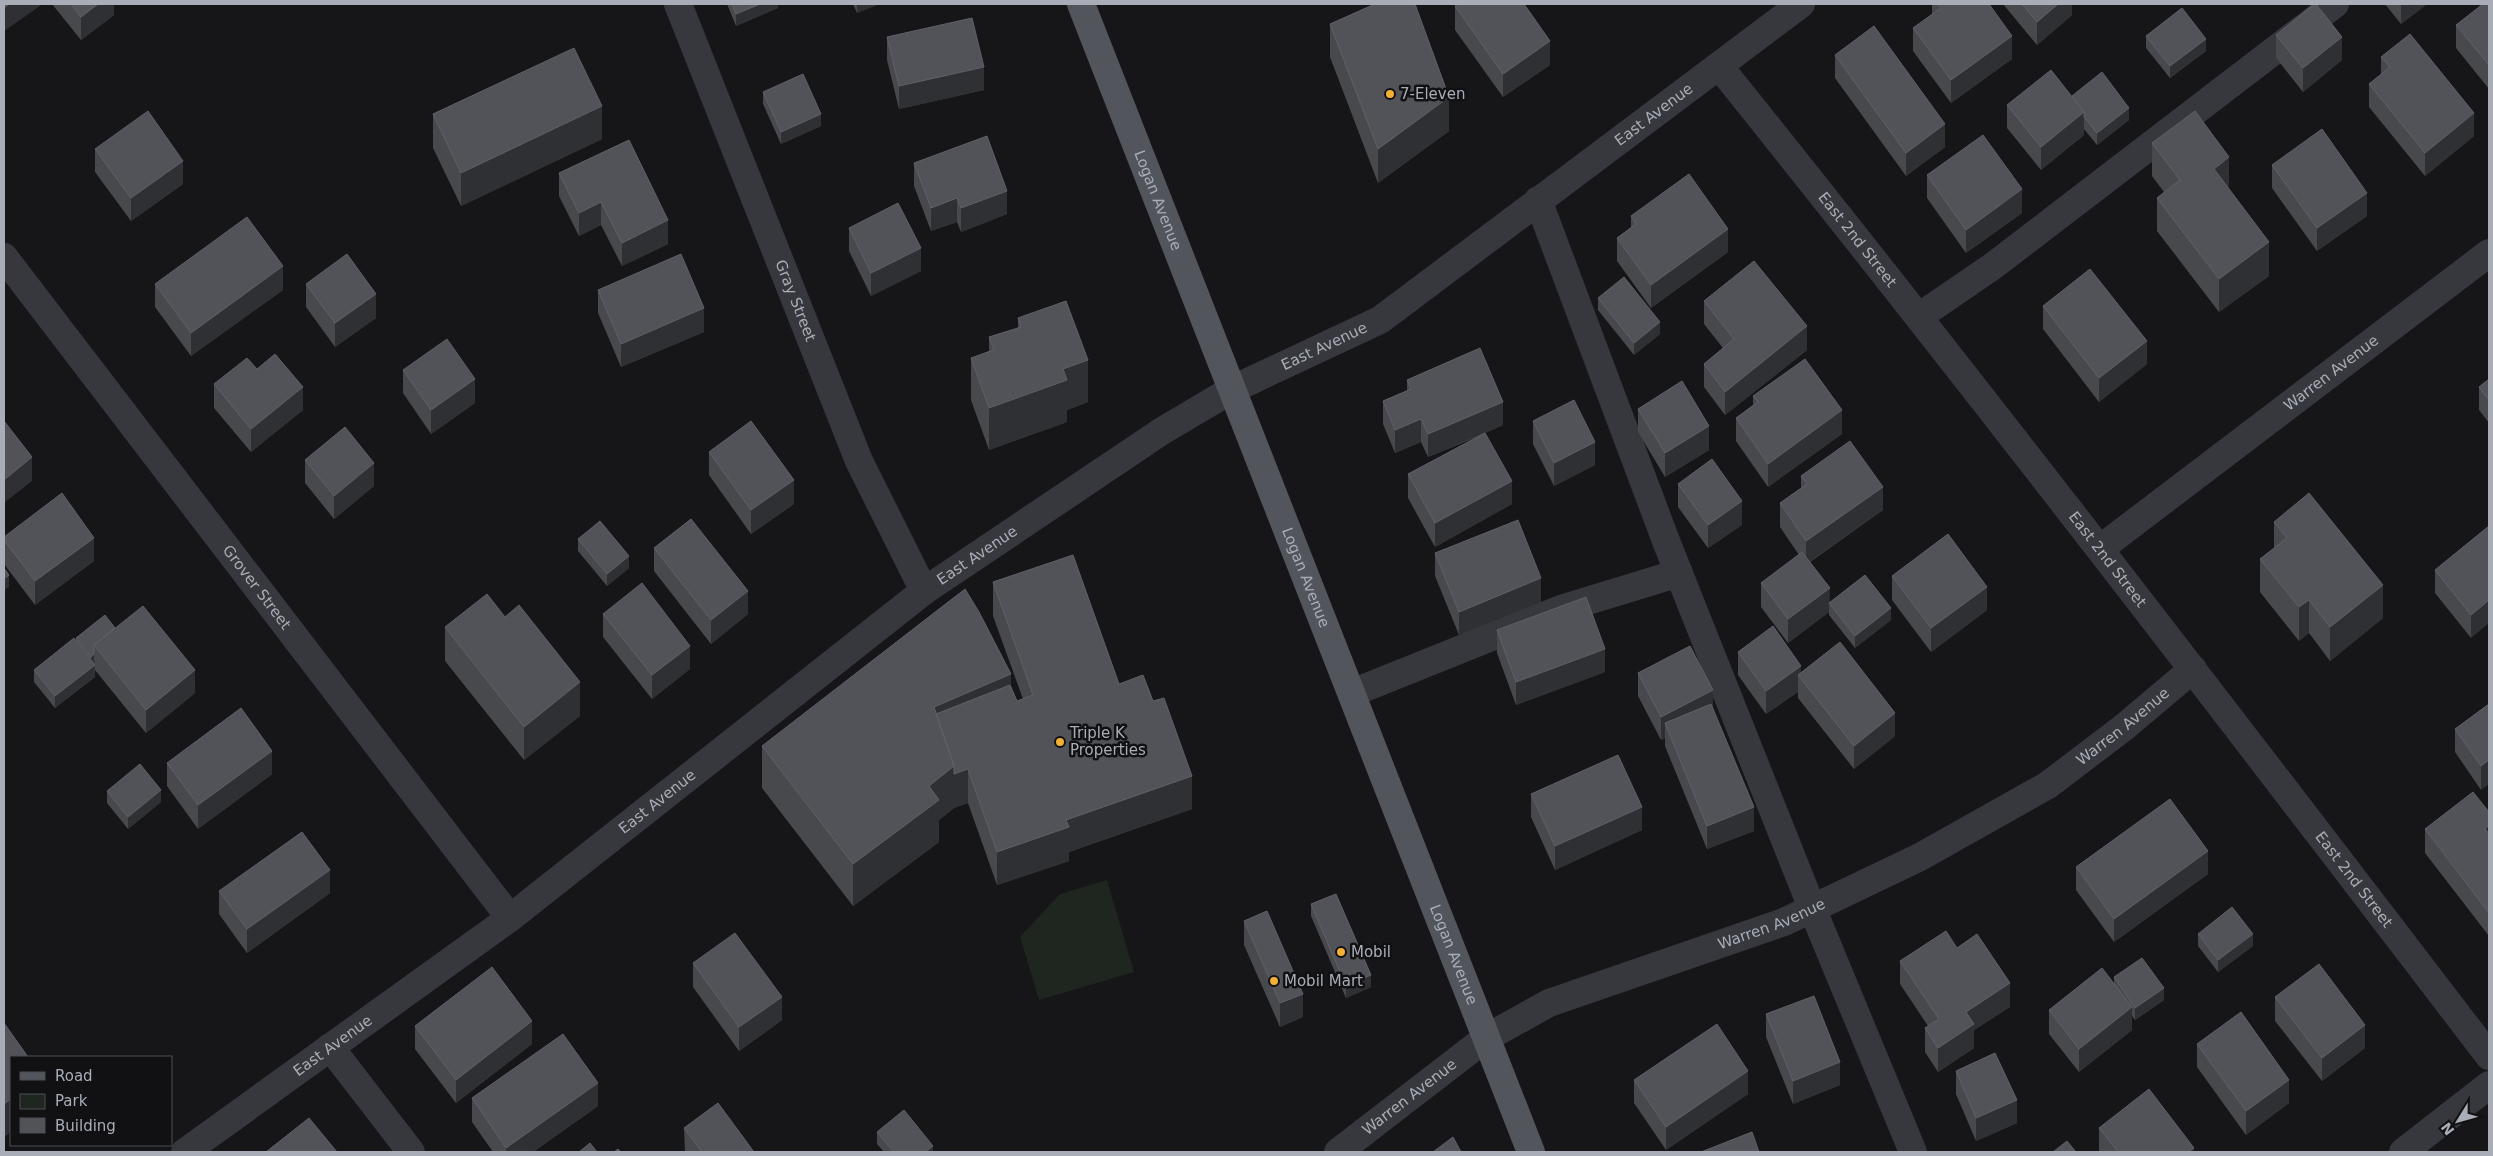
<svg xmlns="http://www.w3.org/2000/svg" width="2493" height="1156" font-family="'DejaVu Sans',sans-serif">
<rect width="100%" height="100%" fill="#161618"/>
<path fill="#1e261f" d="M1107,880l27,92 -95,28 -19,-63 40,-43z"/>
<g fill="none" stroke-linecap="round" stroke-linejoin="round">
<g stroke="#37383d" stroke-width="28">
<path id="s1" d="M678,4l181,457 65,130"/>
<path id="s2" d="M1719,66c262,326 516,658 770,990"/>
<path d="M1538,200l128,341 146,367 101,244"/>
<path id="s3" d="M4,257l506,661"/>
<path d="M1920,316l73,-50 342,-262"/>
<path id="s4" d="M2101,548l388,-295"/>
<path d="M1352,693l209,-84 118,-36"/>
<path d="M330,1047l81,105"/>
<path id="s5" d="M185,1152l325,-234 414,-327 238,-160 71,-42 147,-69 421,-316"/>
<path id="s6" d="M1338,1152l148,-114 63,-35 235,-81 136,-65 128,-72 75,-57 70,-59"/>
<path d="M2403,1152l86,-67"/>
</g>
<path stroke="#53555c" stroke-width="28" id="s7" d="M1081,4l450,1148"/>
</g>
<path fill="#47494d" d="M52,4h62v11l-33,25z
M727,4h51v4l-42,18z
M853,4h26l-22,9z
M1932,4h57l23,55 -61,44 -38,-52v-23l19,-14z
M2003,4h69v11l-35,30z
M2385,4h42l-26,20z
M2489,4v85l-33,-41v-23z
M1455,6l95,59 -47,32 -48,-67z
M1330,24l119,107 -71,52 -48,-126z
M2276,35l66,25 -39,32 -27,-34z
M2146,36l60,15 -36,27 -24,-30z
M887,37l97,53 -85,19 -12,-49z
M1835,55l110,92 -39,29 -71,-98z
M2381,57l93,79 -49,40 -56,-69v-23l12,-10z
M763,92l58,34 -40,18 -18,-40z
M2072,96l57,24 -32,25 -13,-16v6l-43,35 -34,-42v-23z
M433,114l169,25 -141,67 -28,-58z
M2152,143l117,133 -50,36 -62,-81v-33l7,-6 -12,-16z
M95,149l88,35 -52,37 -36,-49z
M914,163l93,51 -46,18 -4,-10 -26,9 -17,-45z
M2272,165l95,51 -50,35 -45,-63z
M559,173l109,71 -46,22 -21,-41 -22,11 -20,-40z
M1927,175l95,38 -56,40 -39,-55z
M1631,216l97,36 -77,56 -34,-47v-23l14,-10z
M849,228l72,43 -50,25 -22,-45z
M155,284l128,6 -92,66 -36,-49z
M306,284l70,34 -41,29 -29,-40z
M598,290l106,42 -83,35 -23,-54z
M1598,298l62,36 -26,21 -36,-45z
M1704,301l103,49 -82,65 -21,-28v-23l19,-16 -19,-24z
M2043,306l104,58 -48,38 -56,-73z
M1018,318l70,84 -21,8v12l-78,28 -18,-50v-42l18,-7v-14l29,-9z
M257,369l46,41 -52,42 -37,-44v-24z
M403,370l72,33 -44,31 -28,-41z
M2489,379v44l-10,-13v-23z
M1407,380l96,45 -18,8 27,71 -77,43 -27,-49v-24l74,-39 -54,22 -7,-15 -26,11 -12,-29v-23l24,-10z
M1753,396l89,38 -74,53 -32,-46v-23l17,-13z
M1638,409l71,41 -44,27 -27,-45z
M1533,421l62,44 -41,21 -21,-42z
M709,452l85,52 -43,30 -42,-59z
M305,460l69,26 -40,33 -29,-36z
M1801,476l82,34 -73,52 20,40 61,18 -36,28 -26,-33v-3l-41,31 -27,-36v-24l38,-28 -19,-28v-24l21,-15z
M1678,484l64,41 -34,23 -30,-41z
M2274,522l109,96 -53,43 -21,-28 -10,8 -39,-49v-33l14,-11z
M2489,526l-18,112 -36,-45v-23z
M4,537l90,24 -59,44 -31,-41z
M578,539l51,29 -22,18 -29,-35z
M654,548l94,66 -37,30 -57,-73z
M1435,553l106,49 -82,33 -24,-59z
M1892,576l95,34 -56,42 -39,-52z
M993,582l126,102 73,125 -123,43v9l-72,24 -29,-82 -14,5 -15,12v22l-86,64 -91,-118v-42l249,-60 6,15 6,-2 -30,-83z
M603,614l87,55 -38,30 -49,-62z
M445,627l135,89 -56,44 -79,-99z
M115,628l80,65 -49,40 -51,-63v7l-40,31 -21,-26v-12l42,-30v-2z
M1497,630l108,42 -89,33 -19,-52z
M1738,652l63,20 94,64 -41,33 -56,-71v-6l-32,22 -28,-39z
M1638,673l75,35 41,123 -47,18 -42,-103v-8l-4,2 -23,-44z
M2489,704l-8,86 -26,-38v-23z
M167,763l105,11 -74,55 -31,-43z
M107,791l54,11 -33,27 -21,-26z
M1531,794l111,36 -87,40 -24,-53z
M2489,812v124l-64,-83v-24z
M2076,867l132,7 -94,68 -38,-52z
M219,891l111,2 -83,60 -28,-39z
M1311,904l60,83 -25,11 -35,-82z
M1244,921l59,96 -23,10 -36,-82z
M2198,934l55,12 -35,26 -20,-26z
M1957,948l53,59 -36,23v18l-36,24 -13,-20v-24l3,-2 -28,-42v-23z
M693,963l89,57 -43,31 -46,-64z
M2114,977l50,23 -29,20 -3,-4v14l-53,42 -30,-38v-24l65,-27z
M2275,997l90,51 -43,33 -47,-60z
M1766,1014l74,71 -47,19 -27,-67z
M415,1026l117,18 -76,59 -41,-54z
M2197,1044l92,59 -43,32 -49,-68z
M1956,1071l61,52 -41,18 -20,-47z
M1634,1080l114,14 -82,56 -32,-47z
M472,1098l126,8 -65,46h-40l-21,-30z
M684,1128l70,24h-69z
M2099,1128l95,24h-94l-1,-1z
M877,1132l56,20h-49l-7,-8z"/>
<path fill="#2f3033" d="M9,4h31v2l-36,25v-23z
M98,4h16v11l-33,25v-23z
M760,4h18v4l-42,18v-12z
M857,4h22l-22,9z
M2058,4h14v11l-35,30v-23z
M2401,4h26l-26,20z
M2012,36v23l-61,44v-23z
M2342,37v23l-39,32v-24z
M2206,39v12l-36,27v-12z
M1550,41v24l-47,32v-23z
M984,67v23l-85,19v-23z
M1449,97v34l-71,52v-34z
M602,106v33l-141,67v-33z
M2129,108v12l-32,25v-12z
M2084,112v23l-43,35v-23z
M2474,113v23l-49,40v-23z
M821,114v12l-40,18v-12z
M1945,124v23l-39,29v-23z
M2229,157v34l-15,-22z
M183,161v23l-52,37v-23z
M2022,189v24l-56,40v-23z
M1007,191v23l-46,18v-24z
M2367,193v23l-50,35v-23z
M957,198v24l-26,9v-23z
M601,202v23l-22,11v-23z
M668,220v24l-46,22v-23z
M1728,229v23l-77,56v-23z
M2269,242v34l-50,36v-33z
M921,248v23l-50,25v-23z
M283,266v24l-92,66v-23z
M376,294v24l-41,29v-24z
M704,308v24l-83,35v-23z
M1660,322v12l-26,21v-12z
M1807,326v24l-82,65v-23z
M2147,341v23l-48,38v-24z
M1088,360v42l-21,8v12l-78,28v-42l74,-39z
M475,379v24l-44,31v-24z
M303,387v23l-52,42v-23z
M1503,402v23l-75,32v-23z
M1842,410v24l-74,53v-23z
M1421,419v23l-26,11v-23z
M1709,426v24l-44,27v-24z
M1595,442v23l-41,21v-23z
M32,457v24l-28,22v-23z
M374,463v23l-40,33v-23z
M794,480v24l-43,30v-24z
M1512,481v23l-77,43v-24z
M1883,487v23l-77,54v-23z
M1742,501v24l-34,23v-23z
M94,538v23l-59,44v-24z
M629,556v12l-22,18v-12z
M9,575v12l-5,4v-12z
M1541,578v24l-82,33v-23z
M2383,585v33l-53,43v-34z
M1987,587v23l-56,42v-24z
M1830,588l-1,24 -41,31v-24z
M748,591v23l-37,30v-24z
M2309,600v33l-10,8v-34z
M2489,600v23l-18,15v-23z
M1891,608v12l-36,28v-12z
M690,646v23l-38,30v-24z
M1605,649v23l-89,33v-23z
M94,654l1,23 -40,31v-12l36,-28v-11z
M1801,666v14l-3,-5v17l-32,22v-23z
M195,670v23l-49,40v-23z
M1011,674v42l-67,29 -10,-38z
M580,682v34l-56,44v-33z
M1713,690v23l-48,10v15l-4,2v-23z
M1895,713v23l-41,33v-23z
M272,751v23l-74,55v-24z
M2489,760v24l-8,6v-24z
M954,766l14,3v34l-14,5 -15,12v22l-86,64v-42l76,-78z
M1192,776v33l-123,43v9l-72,24v-33l69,-32z
M161,790v12l-33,27v-12z
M1642,807v23l-87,40v-24z
M1754,807v24l-47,18v-23z
M2489,825v24l-4,-20z
M2208,851v23l-94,68v-23z
M330,870v23l-83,60v-24z
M2253,934v12l-35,26v-12z
M1371,975v12l-25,11v-12z
M2010,983v24l-36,23v18l-36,24v-24l28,-36z
M2164,988v12l-29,20v-12z
M1303,994v23l-23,10v-24z
M782,997v23l-43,31v-24z
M2132,1007v23l-53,42v-23z
M532,1021v23l-76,59v-23z
M2365,1025v23l-43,33v-23z
M1840,1062v23l-47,19v-23z
M1748,1071v23l-82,56v-23z
M2289,1080v23l-43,32v-24z
M598,1083v23l-65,46h-27v-4z
M11,1099v33l-7,5v-33z
M2017,1100v23l-41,18v-23z
M933,1146v6h-8z
M2194,1148v4h-7z"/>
<path fill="#525359" stroke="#5f6168" d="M4,4h5l-5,4z
M71,4h27l-17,13z
M732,4h28l-24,10z
M1375,4h40l34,93 -71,52 -48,-125z
M1459,4h65l26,37 -47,33 -48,-68z
M1938,4h51l23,32 -61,44 -38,-52 28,-20z
M2022,4h36l-21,18z
M2314,4h2l26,33 -39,31 -27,-33z
M2483,4h6v61l-33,-40z
M2182,8l24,31 -36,27 -24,-30z
M972,18l12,49 -85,19 -12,-49z
M1874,26l71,98 -39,29 -71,-98z
M2410,34l64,79 -49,40 -56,-69 21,-17 -9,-10z
M574,48l28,58 -141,67 -28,-59z
M2051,70l33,42 -43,35 -34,-42z
M2102,72l27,36 -32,25 -13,-16v-5l-12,-16z
M803,74l18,40 -40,18 -18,-40z
M148,111l35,50 -52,37 -36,-49z
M2195,111l34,46 -15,12 55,73 -50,37 -62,-81 23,-18 -28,-37z
M2322,129l45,64 -50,35 -45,-63z
M1983,135l39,54 -56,41 -39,-55z
M987,136l20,55 -46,17 -4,-10 -26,10 -17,-45z
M629,140l39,80 -46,23 -21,-41 -22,11 -20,-40z
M1689,174l39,55 -77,56 -34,-47 19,-14 -5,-8z
M898,203l23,45 -50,25 -22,-45z
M247,217l36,49 -92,67 -36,-49z
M347,254l29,40 -41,29 -29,-39z
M681,254l23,54 -83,36 -23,-54z
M1754,261l53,65 -82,66 -21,-28 30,-25 -30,-38z
M2090,269l57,72 -48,37 -56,-72z
M1624,277l36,45 -26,21 -36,-45z
M1066,301l22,59 -25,9 4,11 -78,28 -18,-50 23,-8 -5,-13 32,-10 -3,-9z
M447,339l28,40 -44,31 -28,-40z
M1480,348l23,54 -75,32 -7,-15 -26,11 -12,-29 28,-12 -4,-9z
M275,354l28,33 -52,42 -37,-45 33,-26 10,11z
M1805,359l37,51 -74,54 -32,-46 22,-16 -5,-6z
M2489,379v21l-10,-13z
M1682,381l27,45 -44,27 -27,-44z
M1574,400l21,42 -41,21 -21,-42z
M4,421l28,36 -28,23z
M751,421l43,59 -43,30 -42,-58z
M345,427l29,36 -40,33 -29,-36z
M1485,433l27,48 -77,42 -27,-49z
M1850,441l33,46 -77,54 -26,-38 27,-19 -6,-8z
M1712,459l30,42 -34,24 -30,-41z
M62,493l32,45 -59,43 -31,-41v-3z
M2309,493l74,92 -53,42 -21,-27 -10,7 -39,-48 27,-21 -13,-16z
M691,519l57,72 -37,29 -57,-72z
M1518,520l23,58 -82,34 -24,-59z
M600,521l29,35 -22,18 -29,-35z
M2489,526v74l-18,15 -36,-45z
M1948,534l39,53 -56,41 -39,-52z
M1802,552l28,36 -42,31 -27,-36z
M1073,555l46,129 24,-9 10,26 11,-3 28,78 -126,44 3,7 -72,25 -29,-83 -14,5v-8l-18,-52 74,-29 7,16 16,-6 -40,-113z
M4,568l5,7 -5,4z
M1865,575l26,33 -36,28 -26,-33z
M642,583l48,63 -38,29 -49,-61z
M965,589l14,23 32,62 -77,33 20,59 -25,20 10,14 -86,64 -91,-118z
M487,594l18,23 14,-12 61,77 -56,45 -79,-100z
M1586,597l19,52 -89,33 -19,-52z
M143,606l52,64 -49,40 -52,-65z
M105,615l10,13 -21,17v9l-3,3 -15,-19z
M1773,626l28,40 -35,25 -28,-39z
M74,638l21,27 -40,31 -21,-26z
M1840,642l55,71 -41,33 -56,-71z
M1690,646l23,44 -52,27 -23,-44z
M1711,704l43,103 -47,19 -42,-103z
M2489,704v56l-8,6 -26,-37z
M241,708l31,43 -74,54 -31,-42z
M1618,755l24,52 -87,39 -24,-52z
M140,764l21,26 -33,27 -21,-26z
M2473,792l16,20v13l-4,4 4,5v79l-64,-84z
M2170,799l38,52 -94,68 -38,-52z
M302,832l28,38 -83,59 -28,-38z
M1336,894l35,81 -25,11 -35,-82z
M2232,907l21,27 -35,26 -20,-26z
M1267,911l36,83 -23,9 -36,-82z
M1946,931l11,17 20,-14 33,49 -44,29 8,12 -36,24 -13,-20 14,-9 -39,-58z
M735,933l47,64 -43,30 -46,-64z
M2142,958l22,30 -29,20 -21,-31z
M2319,964l46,61 -43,33 -47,-61z
M492,967l40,54 -76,59 -41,-54z
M2102,968l30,39 -53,42 -30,-39z
M1814,996l26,66 -47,19 -27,-67z
M2241,1012l48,68 -43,31 -49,-67z
M4,1023l24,34h-17v42l-7,5z
M1717,1024l31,47 -82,56 -32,-47z
M563,1034l35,49 -92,65 -34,-50z
M1995,1053l22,47 -41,18 -20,-47z
M2149,1089l45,59 -7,4h-69l-19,-24z
M718,1103l36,49h-52l-18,-24z
M904,1110l29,36 -8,6h-31l-17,-20z
M309,1118l28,34h-71z
M1752,1132l7,20h-58z
M1453,1137l8,15h-28z
M2067,1141l9,11h-23z
M590,1143l7,9h-18z
M618,1149l3,3h-7z"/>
<g fill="#f2b134" stroke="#111113" stroke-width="2">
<circle cx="1390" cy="94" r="5"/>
<circle cx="1060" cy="742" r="5"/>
<circle cx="1341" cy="952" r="5"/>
<circle cx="1274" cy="981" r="5"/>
</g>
<g text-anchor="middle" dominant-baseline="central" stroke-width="5" stroke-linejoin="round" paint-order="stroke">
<g font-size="15" fill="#a8adb8" stroke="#111113" text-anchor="start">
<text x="1400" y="94">7-Eleven</text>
<text x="1070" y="733">Triple K<tspan x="1070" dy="17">Properties</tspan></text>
<text x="1351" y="952">Mobil</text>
<text x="1284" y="981">Mobil Mart</text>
</g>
<g font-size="15" fill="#a8adb8" stroke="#111113">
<text stroke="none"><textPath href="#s5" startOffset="1802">East Avenue</textPath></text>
<text stroke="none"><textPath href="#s7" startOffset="211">Logan Avenue</textPath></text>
<text stroke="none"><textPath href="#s2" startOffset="222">East 2nd Street</textPath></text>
<text stroke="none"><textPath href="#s1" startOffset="319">Gray Street</textPath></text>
<text stroke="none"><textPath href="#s5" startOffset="1398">East Avenue</textPath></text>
<text stroke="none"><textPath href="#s4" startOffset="289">Warren Avenue</textPath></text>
<text stroke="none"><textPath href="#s5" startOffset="992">East Avenue</textPath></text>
<text stroke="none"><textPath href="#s2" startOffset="628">East 2nd Street</textPath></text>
<text stroke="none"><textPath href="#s7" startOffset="616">Logan Avenue</textPath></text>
<text stroke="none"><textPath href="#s3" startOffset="416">Grover Street</textPath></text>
<text stroke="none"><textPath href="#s6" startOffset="900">Warren Avenue</textPath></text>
<text stroke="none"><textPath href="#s5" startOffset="588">East Avenue</textPath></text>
<text stroke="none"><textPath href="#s2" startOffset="1032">East 2nd Street</textPath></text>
<text stroke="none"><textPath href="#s6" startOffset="495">Warren Avenue</textPath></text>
<text stroke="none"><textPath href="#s7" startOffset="1021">Logan Avenue</textPath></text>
<text stroke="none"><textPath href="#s5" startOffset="182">East Avenue</textPath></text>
<text stroke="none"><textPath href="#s6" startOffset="90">Warren Avenue</textPath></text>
</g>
</g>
<rect width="2493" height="1156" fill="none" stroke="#a8adb8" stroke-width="10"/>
<rect x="10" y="1056" width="162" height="90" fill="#111113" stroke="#4d4f55"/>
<rect x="20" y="1072" width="25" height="8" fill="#53555c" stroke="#4d4f55"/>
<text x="55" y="1081" font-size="15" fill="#a8adb8">Road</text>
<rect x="20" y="1094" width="25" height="15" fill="#1e261f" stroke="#4d4f55"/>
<text x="55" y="1106" font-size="15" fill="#a8adb8">Park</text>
<rect x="20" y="1118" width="25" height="15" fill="#525359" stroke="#4d4f55"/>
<text x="55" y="1131" font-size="15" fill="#a8adb8">Building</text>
<g transform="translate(2458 1121) rotate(233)" stroke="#111113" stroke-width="4" paint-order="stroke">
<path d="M0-4L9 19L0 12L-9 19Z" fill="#a8adb8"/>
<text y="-8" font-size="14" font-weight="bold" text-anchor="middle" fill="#a8adb8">N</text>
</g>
</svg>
